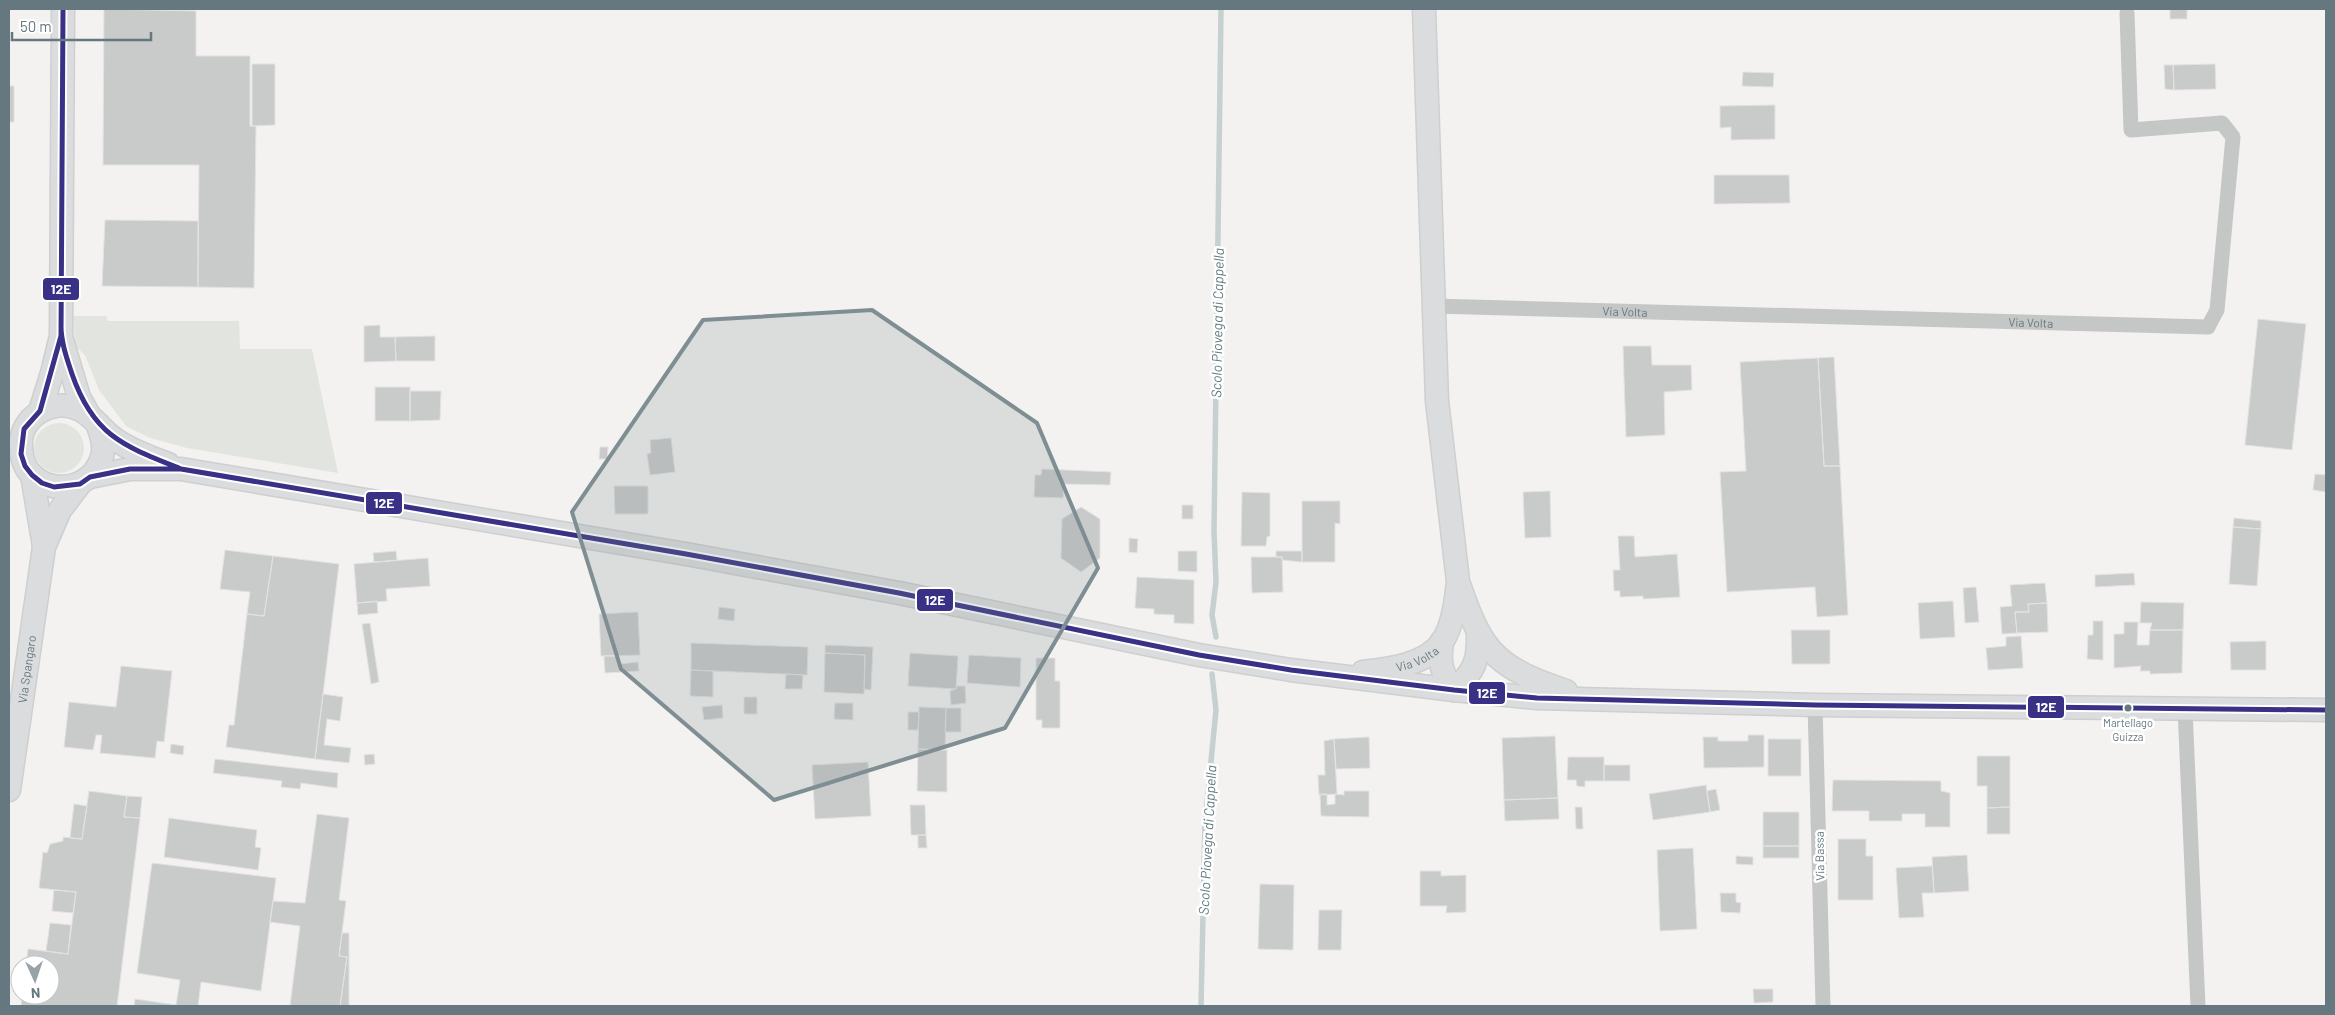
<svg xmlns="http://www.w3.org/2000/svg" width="2335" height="1015" font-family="Barlow,sans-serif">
<rect width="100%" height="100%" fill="#f3f2f1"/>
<path fill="#e2e4df" d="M73,316h33l2,5h131l1,28h72l26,124 -151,-25 -37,-10 -24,-12 -27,-36 -14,-35 -10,-9z
M34 448a25 25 0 1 1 50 0a25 25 0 1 1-50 0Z"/>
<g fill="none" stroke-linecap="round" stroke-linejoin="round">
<path stroke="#c6d0d1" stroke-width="5.5" d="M1216,637l-4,-22 4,-33 -2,-51 7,-522
M1201,1006l4,-183 11,-113 -4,-36"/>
</g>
<path fill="#c9caca" stroke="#e2e2e1" d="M104,9l92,2v45h54v70h6l-2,162 -56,-1 1,-122h-96z
M2170,9h17v10h-17z
M252,64h23v61l-23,1z
M2215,64l1,25 -42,1 -1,-25z
M2164,65h9l1,25 -9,-1z
M1743,72l31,1 -1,14 -31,-1z
M9,86h5v36h-5z
M1775,105v34l-44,1v-13l-11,1v-22z
M1714,175h75l1,28 -76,1z
M105,220l93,1v66l-96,-1z
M2258,319l48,5 -14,126 -47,-5z
M380,325v12h15l1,24 -32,1v-36z
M435,336v25h-39l-1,-24z
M1623,346h28l1,19h39l1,25 -28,2 1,43 -39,2z
M1834,357l6,109h-16l-6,-108z
M1818,358l6,108h16l8,149 -31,2 -2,-30 -88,5 -7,-120 26,-1 -6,-109z
M375,387h35v34h-35z
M410,391h31l-1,29 -30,1z
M671,438l4,34 -25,3 -3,-21 4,-1 -1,-13z
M600,447h8l-1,12h-8z
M1042,469l69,3 -1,13 -46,-1 -1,14 -29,-1 1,-22h6z
M2315,474l11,1v17l-13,-2z
M614,486h34v28h-33z
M1550,491l1,46 -26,1 -2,-46z
M1242,492l28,1v43l-3,1 -1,9h-25z
M1302,501h38v23l-5,-1v39h-33z
M1182,505h11v14h-11z
M1081,507l19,12v39l-19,14 -20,-14 1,-39z
M2234,518l27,3v8l-28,-2z
M2233,527l28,2 -4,57 -28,-2z
M1618,536h16l1,21 42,-3 3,43 -37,2v-3l-23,1v-6h-6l-1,-21h7z
M1129,538l9,1 -1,14 -8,-1z
M225,550l48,6 -9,60 -17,-2 3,-22 -30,-3z
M396,551l1,9 -23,2 -1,-9z
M1178,551h19v21l-19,-1z
M1276,551h26v11l-20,-2v-3h-6z
M273,556l66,8 -24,195 -89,-12 3,-22h5l13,-111 17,2z
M1251,557h31l1,35 -31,1z
M428,558l2,28 -44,3 1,12 -30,2 -3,-39z
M2134,573l1,12 -40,2v-12z
M1137,577l57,3v44l-20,-1v-8l-20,-1v-5l-19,-1z
M2045,583l2,20 -19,1 1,8h-14l2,21 -15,1 -2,-27 12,-1 -2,-21z
M1976,587l3,35 -14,1 -2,-35z
M377,601l1,12 -20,2 -1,-12z
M1953,601l2,36 -35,2 -2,-36z
M2141,602l43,1 -1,27h-33l2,-7h-12z
M2047,603l1,29 -31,1 -2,-21h14l-1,-8z
M719,607l16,2 -1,12 -16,-2z
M638,612l2,43 -39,1 -2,-42z
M2093,621h10v39l-16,-1 1,-24h5z
M2124,622h14l-1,23h12l1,-15h33l-1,43 -32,1v-3h-10l1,-5 -27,2v-34h10z
M370,623l9,59 -8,2 -9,-60z
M1791,630h39v34h-38z
M2021,636l2,32 -35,2 -2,-22 20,-2v-9z
M2266,641v29h-35l-1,-28z
M691,643l117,4 -1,28 -116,-5z
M825,645l48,2 -2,43 -7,-1 1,-34 -40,-2z
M825,653l40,2 -1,39 -40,-2z
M910,653l48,3 -2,33 -48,-3z
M969,655l52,3 -1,29 -53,-4z
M604,656h14l1,8 19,-2 1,9 -34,2z
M1036,658h19v23h5v47h-18v-8h-6z
M121,666l51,5 -8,71 -7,-1 -2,17 -55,-5 2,-18h-6l-3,15 -29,-3 5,-45 47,5z
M691,670l22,1v26l-23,-1z
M786,674l17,1 -1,14h-17z
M957,686h8l1,17 -15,2 -1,-14 6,-2z
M323,694l20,3 -3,24 -13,-2 -3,26 27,3 -2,15 -34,-4z
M744,697h13v17h-13z
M835,703h18v17l-19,-1z
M722,705l1,13 -19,2 -2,-13z
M919,707l27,1 -1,42 -27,-1z
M946,708h15v24h-16z
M908,712h11l-1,18h-10z
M1748,735h16v32l-60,1 -1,-31h15v4h30z
M1555,736l3,62 -54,2 -2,-62z
M1369,737l1,31 -34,1 -2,-30z
M1334,739l3,55 -18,1 -1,-20h7l-1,-34z
M1768,739h33v37h-33z
M171,744l13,2 -1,9 -13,-2z
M918,749l29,1v42l-30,-1z
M374,754l1,10 -10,1 -1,-10z
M1977,756h33v51l-23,1v-22h-10z
M1568,757h36v24h-19v6l-8,-1 -1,-6h-9z
M215,759l123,14 -1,15 -36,-5 -1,6 -19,-2 1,-6 -69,-8z
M868,762l3,54 -56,3 -3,-54z
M1604,765h26v16h-26z
M1833,780l108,1v10l9,2v34h-25v-13h-23v7h-33v-10h-37z
M1706,785l4,27 -57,8 -4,-26z
M1716,789l4,21 -10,2 -3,-21z
M89,791l38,5 -3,21 16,1 -23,188h-96l1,-11h28v-30h-24l2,-16 40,5 8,-62 -37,-4 4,-36 4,1 3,-9 13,-3v-4l19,2z
M1344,791h25v26l-48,-1 -1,-22h7v11l8,-1v-10l9,1z
M127,796l15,1 -2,21 -16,-1z
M1558,798l1,21 -54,2 -1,-21z
M74,804l13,2 -5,33 -12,-1z
M910,805h15l1,30h-15z
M1575,807h7l1,22h-7z
M2010,807v27h-23v-26z
M1763,812h36v34h-36z
M317,814l32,4 -10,82 7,1 -7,55 8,1 -7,49h-50l10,-80 -30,-4 3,-21 32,2z
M169,818l88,12 -2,17 6,1 -3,22 -94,-13z
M918,835h8l1,13h-9z
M1838,839h28v17h7v44h-35z
M1763,846h36v12h-36z
M1693,848l4,81 -37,2 -3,-81z
M1967,855l2,36 -35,2 -2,-36z
M1736,856l17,1v8l-17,-1z
M152,863l124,15 -15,113 -60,-9 -3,24h-64l1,-7 41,6 4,-25 -43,-7z
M1932,866l2,27h-12l2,24 -25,1 -3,-50z
M1420,871h21v5l25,-1v37l-20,1 1,-7h-27z
M1260,884l34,1 -1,65 -35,-1z
M54,890l22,2 -3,21 -21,-2z
M1720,893h16v9l5,1 -1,10 -19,-1z
M1319,910h23l-1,40h-23z
M50,923l21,2 -3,29 -22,-3z
M342,933h7v73h-9l7,-49 -8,-1z
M1753,989h20v13l-19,1z"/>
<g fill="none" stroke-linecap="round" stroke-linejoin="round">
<defs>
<g id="secondary">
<path d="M62,340l17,57 10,18"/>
<path d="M40,411l12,-38 9,-37 2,-327"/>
<path d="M98,426c3,8 6,16 5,25 -4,34 -46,47 -70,25 -9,-8 -12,-19 -12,-31 -1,-28 32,-48 57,-36 15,6 24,22 38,31 16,11 34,17 52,24"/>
<path d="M32,475l12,71"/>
<path d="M90,477l40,-8h51l505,85 213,39 300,62 92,15 163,20 83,8 278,7 511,5"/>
<path d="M1460,587c23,68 39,81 106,104"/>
<path d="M1442,641c-3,21 -1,33 12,49"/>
<path id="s2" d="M1363,672c25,-3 63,-7 79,-30 11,-16 14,-42 16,-61l-21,-180 -13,-392"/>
<path d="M1454,690c20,-18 25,-29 24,-57"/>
<path id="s3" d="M9,790l35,-243 16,-37 20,-26"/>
</g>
</defs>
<use href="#secondary" stroke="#cecfcf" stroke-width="25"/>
<g stroke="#c5c7c7" stroke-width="15">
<path id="s1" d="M1433,306l775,21 9,-17 16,-173 -11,-14 -91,7 -4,-117"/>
<path d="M1815,705l8,301"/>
<path d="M2185,709l13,297"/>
</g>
<use href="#secondary" stroke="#dbdcdd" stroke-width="22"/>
<defs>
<path id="bus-1" d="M63,9l-2,327 -21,75 -16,18 -3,25 4,12 7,9 10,8 12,4 26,-3 10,-7 40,-8h51l505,85 213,39 300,62 92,15 163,20 83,8 278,7 511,5
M61,326c0,16 6,33 11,48 21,61 51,72 107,94"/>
</defs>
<use href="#bus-1" stroke="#fff" stroke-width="9"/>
<use href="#bus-1" stroke="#393185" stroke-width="5"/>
</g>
<path fill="#7e8e93" fill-opacity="0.2" stroke="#7e8e93" stroke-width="4" stroke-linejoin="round" d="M872,310l165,113 61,145 -93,160 -231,72 -153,-131 -49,-157 131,-192z"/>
<circle fill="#65787f" stroke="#fff" stroke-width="2" cx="2128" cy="708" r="4.5"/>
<g text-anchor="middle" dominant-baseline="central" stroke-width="5" stroke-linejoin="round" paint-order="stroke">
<g font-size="11" fill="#65787f" stroke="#fff">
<text x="2128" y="722">Martellago<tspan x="2128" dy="14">Guizza</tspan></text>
</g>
<g font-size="12" fill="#65787f" stroke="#fff">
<text stroke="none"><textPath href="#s1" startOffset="192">Via Volta</textPath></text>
<text stroke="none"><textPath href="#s1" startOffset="598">Via Volta</textPath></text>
<text stroke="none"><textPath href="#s2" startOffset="56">Via Volta</textPath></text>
<text stroke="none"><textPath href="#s3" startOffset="122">Via Spangaro</textPath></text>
<text transform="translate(1819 856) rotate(-91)">Via Bassa</text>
</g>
<g font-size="14" font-style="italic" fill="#617a7d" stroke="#fff">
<text transform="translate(1217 323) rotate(-89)">Scolo Piovega di Cappella</text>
<text transform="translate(1207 840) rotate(-87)">Scolo Piovega di Cappella</text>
</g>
</g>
<g stroke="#fff" stroke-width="2">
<rect x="42" y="277" width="38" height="24" rx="5" fill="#393185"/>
<rect x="365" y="491" width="38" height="24" rx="5" fill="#393185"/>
<rect x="916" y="588" width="38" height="24" rx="5" fill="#393185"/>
<rect x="1468" y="681" width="38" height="24" rx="5" fill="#393185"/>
<rect x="2027" y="695" width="38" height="24" rx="5" fill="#393185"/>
</g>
<g font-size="14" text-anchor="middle" font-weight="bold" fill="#fff">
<text x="61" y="294">12E</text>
<text x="384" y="508">12E</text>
<text x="935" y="605">12E</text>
<text x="1487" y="698">12E</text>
<text x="2046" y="712">12E</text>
</g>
<rect width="2335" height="1015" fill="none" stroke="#65787f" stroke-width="20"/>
<g transform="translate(35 980) rotate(177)"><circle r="24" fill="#ffffff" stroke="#c1c9cc"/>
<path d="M0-4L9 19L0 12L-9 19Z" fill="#97a3a7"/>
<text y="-8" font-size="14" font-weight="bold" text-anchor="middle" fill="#65787f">N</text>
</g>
<path d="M12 32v8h139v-8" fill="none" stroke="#65787f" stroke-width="2.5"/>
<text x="20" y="32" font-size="15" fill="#65787f" stroke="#ffffff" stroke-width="4" paint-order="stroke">50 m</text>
</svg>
